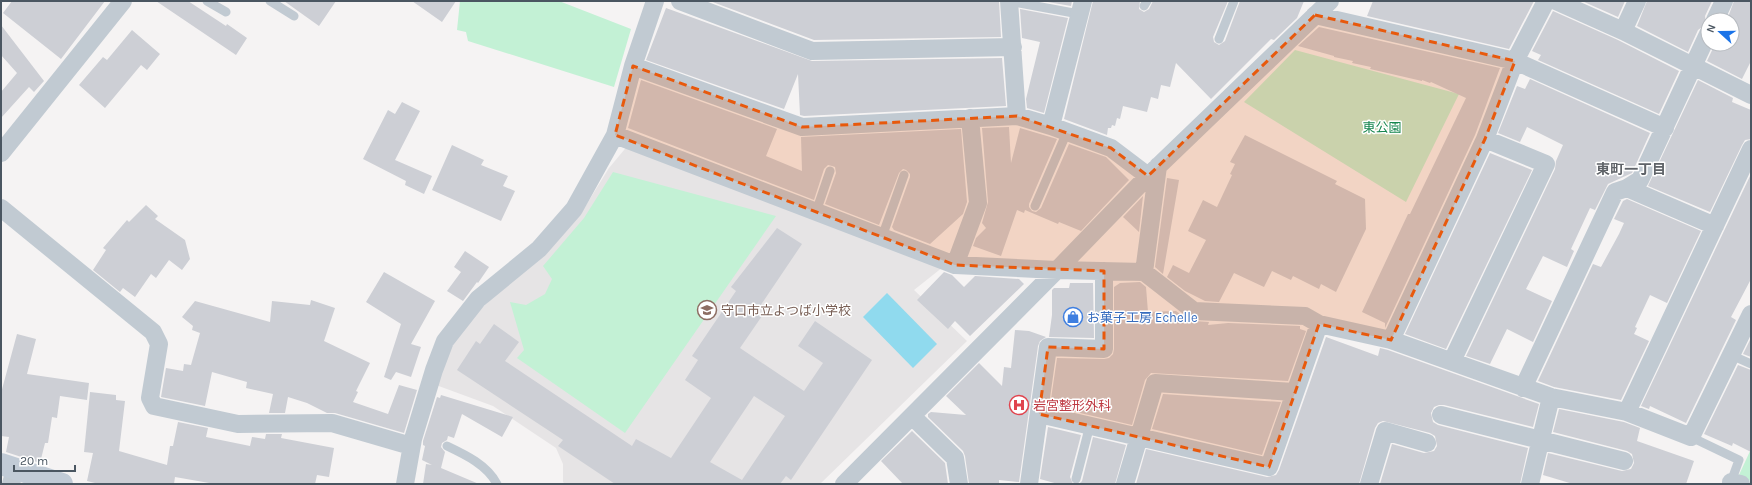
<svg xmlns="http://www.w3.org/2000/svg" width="1752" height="485" font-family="Karla,'Noto Sans JP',sans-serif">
<rect width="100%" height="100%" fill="#f5f3f3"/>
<path fill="#e6e4e5" d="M629,144l314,123 -29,23 53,51 -147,143h-255l-2,-2v-18l-7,-16 -63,-42 -57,-21 10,-29 20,-33 114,-108 29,-47z"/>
<path fill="#c3f1d5" d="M460,1h99l72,28 -17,58 -146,-46 -2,-9 -9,-2z
M1295,50l164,44 -53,108 -162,-100z
M613,172l163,44 -151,217 -108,-75 7,-8 -14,-48 16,3 19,-11 7,-15 -9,-13 41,-48z
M1751,449v32l-7,-2 -5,-4z"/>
<path fill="#90daee" d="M887,293l50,51 -24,24 -50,-51z"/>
<path fill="#cdcfd5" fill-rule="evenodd" d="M12,1h93l-44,58 -58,-46z
M156,1h32l38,25 1,-2 20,14 -11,17z
M284,1h52l-17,25z
M412,1h44l-14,21z
M710,1h289l2,36 -187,3z
M1042,1h30l-1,5z
M1093,1h47l-1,8 5,3 5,-3 4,-8h75l-15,36 1,5 5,3 6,-4 15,-40h64l-7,17 -23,22 -3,-1 -60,60 -35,-36 -6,24 -9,-2 -3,14 -7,-2 -4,15 -24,-6 -3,13 -3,-1 -2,8 -3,-1 -1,3h-3l-1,7 -43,-16z
M1373,1h161l-25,48 -142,-33z
M1582,1h43l-7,16z
M1647,1h65l-7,15 1,8 -8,6 -10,22 -51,-26z
M1734,1h17v60l-9,18 -35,-18 8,-17h17v-24h-5z
M666,8l146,53 190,-3 4,48 -202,10 -4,-1 -2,-41 -14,35 -138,-49z
M1020,9l48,9 -24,95 -17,-5 -1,-9 14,-57 -18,-4z
M1553,11l65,29 61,31 -20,43 -121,-54 3,-5 -9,-4z
M1,25l43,56 -10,11 -5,-5 -28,31v-26l16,-19 -16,-18z
M1319,27l181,41 -25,67 -90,193v-5l-23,-11 46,-98h2l56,-116 -35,-16 -1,1 -8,-3v1l-52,-12 1,-2 -19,-4 1,-2 -19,-4v-1l-36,-10z
M132,30l28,24 -13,16 -6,-5 -36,43 -26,-23 24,-28 4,3z
M1530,79l120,54 -18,40 -24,11 -13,26 -5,-2 -19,41 3,2 -7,16 -24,-11 -17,33 26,12 -19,41 -26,-13 -17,35 -24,-8 89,-187 1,-8 7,-16 -36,-18 -7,15 -22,-9 19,-47 8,3z
M641,80l136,49 -11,27 36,15 -1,-34 160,-8 6,73 -4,12 -33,30 -36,-14 -2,-3 18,-50v-3l-4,-4 -3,-1 -4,4 -20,52 -54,-21 11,-31 -1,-6 -3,-1 -4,-1 -4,4 -10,31 -186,-72z
M1698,80l35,18 -1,4 19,8v29l-6,1 -3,5 -32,67 -62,-26z
M402,102l18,9 -25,49 37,16 -8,18 -19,-9 1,-4 -43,-22 25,-49 7,4z
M1009,127l2,36 9,-35 37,11 -28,65v3l3,4 4,1 5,-4 28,-64 37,13 23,23 -48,51 -22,-9 -1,2 -33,-14 -1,3 -7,-3 -16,46 -28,-10 3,-8 10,-10 -4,-5 6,-21 -6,-74z
M1245,135l92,46 -2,3 30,15 1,30 -30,63 -15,-8 -2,5 -26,-13 -2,4 -19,-9 -8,16 -30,-14 -15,29 -14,-1 -20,-10 -18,-14 6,-12 16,8 17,-33 -18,-9 15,-31 14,7 15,-32 -2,-1 5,-10 -5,-2z
M452,145l32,15 -3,5 27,11 -5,10 12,5 -14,30 -69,-31z
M1490,153l42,17 -86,179 -41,-15z
M1751,174v105l-20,38 5,3 -50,103 -36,-17 -1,3 -8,-3z
M1167,178l12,2 -16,94 -8,-7z
M1143,196l-4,36 -16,-15z
M1627,199l74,32 -34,72 -17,-8 -15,32 2,1 -3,6 15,7 -28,59 -67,-13 -16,-6 55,-117 8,3 18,-33 5,-11 -10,-4 9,-18z
M146,205l12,11 -3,3 30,21 5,19 -8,11 -13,-10 -13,18 -5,-4 -16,23 -12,-9 -3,4 -27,-22 13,-20 -3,-2 24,-28 2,2z
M777,228l25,16 -46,68 6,4 -22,32 64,43 19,-28 -25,-17 17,-25 57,39 -81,120 -5,-4 -6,8h-165l-57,-38 5,-6 -106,-70 19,-29 4,3 14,-20 25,18 -14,19 127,85 4,-7 35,19 40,-60 -26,-18 13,-20 -6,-4 44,-65 -5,-4zM754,396l31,20 -43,64 -32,-18z
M465,251l24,16 -11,16 -1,-1 -14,19 -16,-10 14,-19 -7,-5z
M384,272l51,29 -24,43 10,3 -10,30 -15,-5 -5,8 -7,-3 17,-53 -35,-22z
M944,272l8,3 12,12 11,-11 44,3 5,5 -54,52 -15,-15 -7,8 -31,-29z
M1140,282l6,5 2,25 28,-1 12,9 6,1 15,1 -1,3 20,-2 72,3v3l6,2 -18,50 -137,-8 -6,7 -13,45 -82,-19 7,-48 47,1 5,-1 4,-4 1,-5v-62l6,-4z
M1070,283h23l1,55 -45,-1 3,-22v-25l2,-2h15z
M311,300l24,8 -11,33 46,22 -14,28 2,1 -5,10 35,12 11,-29 18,5 -13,43 -69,-20h-8l-20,-10 -19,-6 -3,16h-16l4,-19 -27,-6 1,-6 -35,-10 -7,34 -44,-9 5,-29 17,3 1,-7 7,1 9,-32 -8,-3 1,-4 -11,-9 13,-16 75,21 2,-21 38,4z
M1015,330l14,1 17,6 -6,4 -2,5 -19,136 -20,-2v4h-30l-4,-28 -2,-5 -35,-34v-3l3,-2 35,3 -20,-19 33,-33 23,23 2,-19 7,1z
M17,334l19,5 -9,35 62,9 -2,17 -27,-4 -3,22 -5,-1 -4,26h-3l-5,20 -34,-11 3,-15 -8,-1v-43z
M1326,337l52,19 2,-8 8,2 151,54 -6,23 -89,-22h-5l-5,2 -3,6 2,9 5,3 90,23 -8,36h-140l12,-40 32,9 10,-2 3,-5 -2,-10 -5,-3 -47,-12 -5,2 -3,5 -16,56h-223l10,-35 121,28 9,-2 3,-5z
M1751,338v19l-8,-3z
M1738,365l13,5v82l-18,-9 -1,3 -28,-12z
M90,392l26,3v5l9,1 -6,50 48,14 3,-19h3l5,-24 30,6 -2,9 44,9 2,-9 13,2 1,-5h16l-1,4 53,10 -5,29 -12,-2 -2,9h-100l-40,-7 -1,7h-75l-12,-3 6,-28 -9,-1z
M1163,394l118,8 -19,53 -110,-26z
M441,395l72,22 -11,20 -40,-23 -8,24 -6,-2 -1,4 -5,3 -1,4 4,5 -4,16 38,16h-56l3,-20 6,1 -10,-5 3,-14 -2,-1v-4l14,-44 3,1z
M1559,409l65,13 16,6 -3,13 57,20 -8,23h-113l-30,-9 5,-22 74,18 9,-2 3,-6 -2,-9 -5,-3 -74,-19z
M1048,427l33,8 -11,42 3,7h-15l-18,-5z
M912,431l33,32 3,21h-45l-22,-23z
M1093,437l33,8 -11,39h-36l3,-3z"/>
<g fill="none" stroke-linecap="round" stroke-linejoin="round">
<path stroke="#c1cad2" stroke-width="9" d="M207,1l19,11
M270,1l24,15
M1009,1l70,13
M1144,6l3,-5
M1219,39l15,-38
M1035,206l32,-74
M816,212l14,-41
M882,237l22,-62
M1731,355l20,9
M1691,437l48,23 -8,22
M447,446c19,9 40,19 50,38
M1076,479l14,-54"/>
<path stroke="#c1cad2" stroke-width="18" d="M680,1l132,50 201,-4
M1009,1l8,115
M1556,1l67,30 128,64
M1315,15l200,46 150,67
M1715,20l9,-19
M1623,31l14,-30
M633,66l169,61 215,-11 34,10 60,22 37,28
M1051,126l32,-125
M615,135l18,-69 22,-65
M1,153l122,-152
M1627,188l88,38
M1,208l152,124 6,12 -9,54 4,8 84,18 94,-1 79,23
M955,265l23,-62 -8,-85
M1144,272l14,-106
M1391,340l94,-201 30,-78 31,-60
M1452,361l94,-197 -61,-25
M1523,388l92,-196 12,-4 13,-8 68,-146
M1627,412l124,-263
M1039,414l230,53 50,-143
M1441,415l183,46
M912,416l43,42 4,26
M11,484l4,-15
M405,484l8,-45 21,-69 11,-29 33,-42 61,-50 35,-40 41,-74 340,130 102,5 87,2 50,39 111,5 14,8 72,16 160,57 76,15 64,25 60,-123
M844,484l213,-214 91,-94 182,-175
M1029,484l19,-137 56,2v-78
M1125,484l30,-101 139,9
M1369,484l16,-53 42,12
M1530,484l21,-87
M1731,484v-2l10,2"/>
<path stroke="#c1cbd6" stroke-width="22" d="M1,464l61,20"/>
</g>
<path fill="#e8590c" fill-opacity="0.2" stroke="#e8590c" stroke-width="3" stroke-dasharray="8 5" stroke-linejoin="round" d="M1315,15l200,46 -30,78 -94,201 -72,-16 -50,143 -230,-53 9,-67 56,2v-78l-149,-6 -340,-130 18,-69 169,61 215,-11 94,32 37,28z"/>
<defs>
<symbol id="school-ring" viewBox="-11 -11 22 22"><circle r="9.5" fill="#fff" stroke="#8d6e63" stroke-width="1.5"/><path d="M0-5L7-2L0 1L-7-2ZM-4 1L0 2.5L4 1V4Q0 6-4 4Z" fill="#8d6e63"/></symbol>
<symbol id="shop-ring" viewBox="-11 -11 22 22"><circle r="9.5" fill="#fff" stroke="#3f7fe0" stroke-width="1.5"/><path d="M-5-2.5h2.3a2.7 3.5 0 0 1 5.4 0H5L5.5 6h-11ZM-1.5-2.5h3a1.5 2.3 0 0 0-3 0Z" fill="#3f7fe0"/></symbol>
<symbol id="hospital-ring" viewBox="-11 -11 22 22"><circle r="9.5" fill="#fff" stroke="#e0444e" stroke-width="1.5"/><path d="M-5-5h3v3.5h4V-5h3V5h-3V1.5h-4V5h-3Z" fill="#e0444e"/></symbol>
</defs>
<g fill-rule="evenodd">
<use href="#school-ring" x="696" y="299" width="22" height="22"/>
<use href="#shop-ring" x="1062" y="306" width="22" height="22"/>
<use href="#hospital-ring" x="1008" y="394" width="22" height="22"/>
</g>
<g text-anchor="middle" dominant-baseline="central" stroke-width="3" stroke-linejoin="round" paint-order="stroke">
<g font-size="13" fill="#17864f" stroke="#fff">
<text x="1382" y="127">東公園</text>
</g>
<g font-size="13" fill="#785e54" stroke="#fff" text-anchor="start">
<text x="721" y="310">守口市立よつば小学校</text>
</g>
<g font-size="13" fill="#366cbe" stroke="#fff" text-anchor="start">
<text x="1087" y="317">お菓子工房 Echelle</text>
</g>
<g font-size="13" fill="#be3a42" stroke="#fff" text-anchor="start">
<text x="1033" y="405">岩宮整形外科</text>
</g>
<g font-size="14" font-weight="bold" fill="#5f6368" stroke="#fff">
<text x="1631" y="169">東町一丁目</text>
</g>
</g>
<rect width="1752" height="485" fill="none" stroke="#4a5661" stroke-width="4"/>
<g transform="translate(1720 32) rotate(291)"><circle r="19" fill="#ffffff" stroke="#b7bbc0"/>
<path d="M0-3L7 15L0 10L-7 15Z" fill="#1a73e8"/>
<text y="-6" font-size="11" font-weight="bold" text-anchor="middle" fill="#4a5661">N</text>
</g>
<path d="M14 465v6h61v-6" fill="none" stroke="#4a5661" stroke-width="2"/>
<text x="20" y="465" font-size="12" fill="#4a5661" stroke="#ffffff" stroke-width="3" paint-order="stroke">20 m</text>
</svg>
